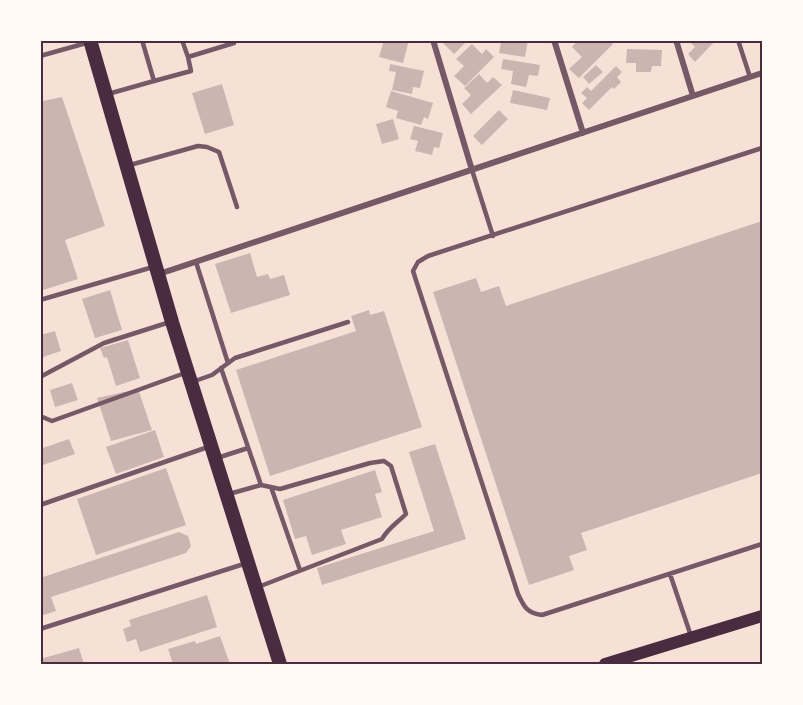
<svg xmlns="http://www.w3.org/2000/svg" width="803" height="705" font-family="Raleway,sans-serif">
<rect width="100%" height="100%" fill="#f7e1d7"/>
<path fill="#ccb4b1" d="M384,40h25l-6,23 -24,-6z
M446,40h22l-14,14 -11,-11z
M496,40h32l-3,17 -26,-4 2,-11z
M578,40h32l3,4 -34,34 -10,-9 13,-12 -10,-10z
M688,40h28l-21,22 -7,-8 7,-7z
M472,44l10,10 4,-5 8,8 -29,29 -11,-10 10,-10 -8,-7z
M627,49l35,1 -1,16h-9l-1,6h-15v-9h-10z
M503,59l37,6 -2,11 -9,-1 -3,12 -15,-3 2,-13 -12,-2z
M390,64l34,7 -4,17 -7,-1 -1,7 -20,-4 4,-18 -7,-1z
M596,65l7,7 -14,12 -6,-7z
M616,66l6,6 -5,5 4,5 -7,7 -2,-2 -23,23 -7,-7 5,-5 -6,-5 6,-6 4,4z
M479,74l8,9 6,-6 9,8 -31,29 -9,-10 9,-9 -7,-7z
M222,84l12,41 -29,9 -13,-41z
M513,90l37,8 -3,12 -37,-7z
M391,91l42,12 -5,16 -4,-2 -3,8 -25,-7 2,-7 -12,-4z
M40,93l3,8 19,-4 43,129 -40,14 13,39 -38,12z
M499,110l9,9 -26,26 -9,-9z
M393,119l6,20 -17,5 -6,-20z
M414,126l29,7 -4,15 -5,-1 -2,8 -17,-4 3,-10 -8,-2z
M762,221v252l-181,60 6,17 -18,6 5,14 -45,15 -96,-293 43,-14 5,14 18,-6 7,20z
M250,253l7,24 11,-3 2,5 14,-4 6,20 -59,18 -16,-49z
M110,290l12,40 -27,8 -13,-39z
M369,310l1,5 14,-4 38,116 -152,49 -34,-106 120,-39 -5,-15z
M55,331l6,20 -21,7v-23z
M128,340l12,38 -24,8 -9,-29 -3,1 -4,-10z
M72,383l6,17 -23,7 -5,-17z
M138,389l14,41 -41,11 -14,-43z
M155,430l9,27 -48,17 -10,-27z
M69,439l6,15 -35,12v-17z
M435,444l31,95 -144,46 -5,-17 117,-37 -25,-79z
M166,468l20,57 -90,30 -19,-56z
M375,470l7,22 -7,2 7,23 -41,13 5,14 -34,11 -6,-19 -11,3 -12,-39z
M179,532l9,4 3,10 -5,7 -135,44 5,14 -16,5v-38z
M207,595l10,32 -77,25 -4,-13 -9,3 -4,-13 8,-3 -2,-6z
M220,636l10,28h-33l-1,-2 -23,2 -5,-15 27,-8 1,3z
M79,648l5,16h-44v-5z"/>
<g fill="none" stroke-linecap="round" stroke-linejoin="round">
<path stroke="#755966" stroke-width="4.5" d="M142,40l12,41 37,-10 -3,-14
M182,40l6,17 46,-14 -1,-3
M738,40l12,37
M40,56l50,-14
M108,94l46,-13
M762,148l-334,108 -10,6 -5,9 105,323c6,13 9,19 24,21l220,-71
M130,165l68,-19 9,1 12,5 18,55
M472,170l21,66
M196,262l32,101
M40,300l113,-33
M221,368l40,117
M40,377l64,-34 66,-21
M192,382l20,-7 23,-17 113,-36
M40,416l12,5 133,-48
M217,458l31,-10
M271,487l29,83
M229,494l32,-9 19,4 90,-26 14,-2 7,5 15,48c-9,9 -18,14 -24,25l-124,48
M40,505l168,-58
M670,574l21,62
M40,629l207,-66"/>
<path stroke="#755966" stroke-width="6" d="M433,40l39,130
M554,40l29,93
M676,40l17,56
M159,274l603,-201"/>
<path stroke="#4a2c40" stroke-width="12" d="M605,664l157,-48"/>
<path stroke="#4a2c40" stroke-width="14" d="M90,40l82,282 108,342"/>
</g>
<rect width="803" height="705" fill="none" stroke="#fffaf5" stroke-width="84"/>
<rect x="42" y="42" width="719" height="621" fill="none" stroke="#4a2c40" stroke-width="2"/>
</svg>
